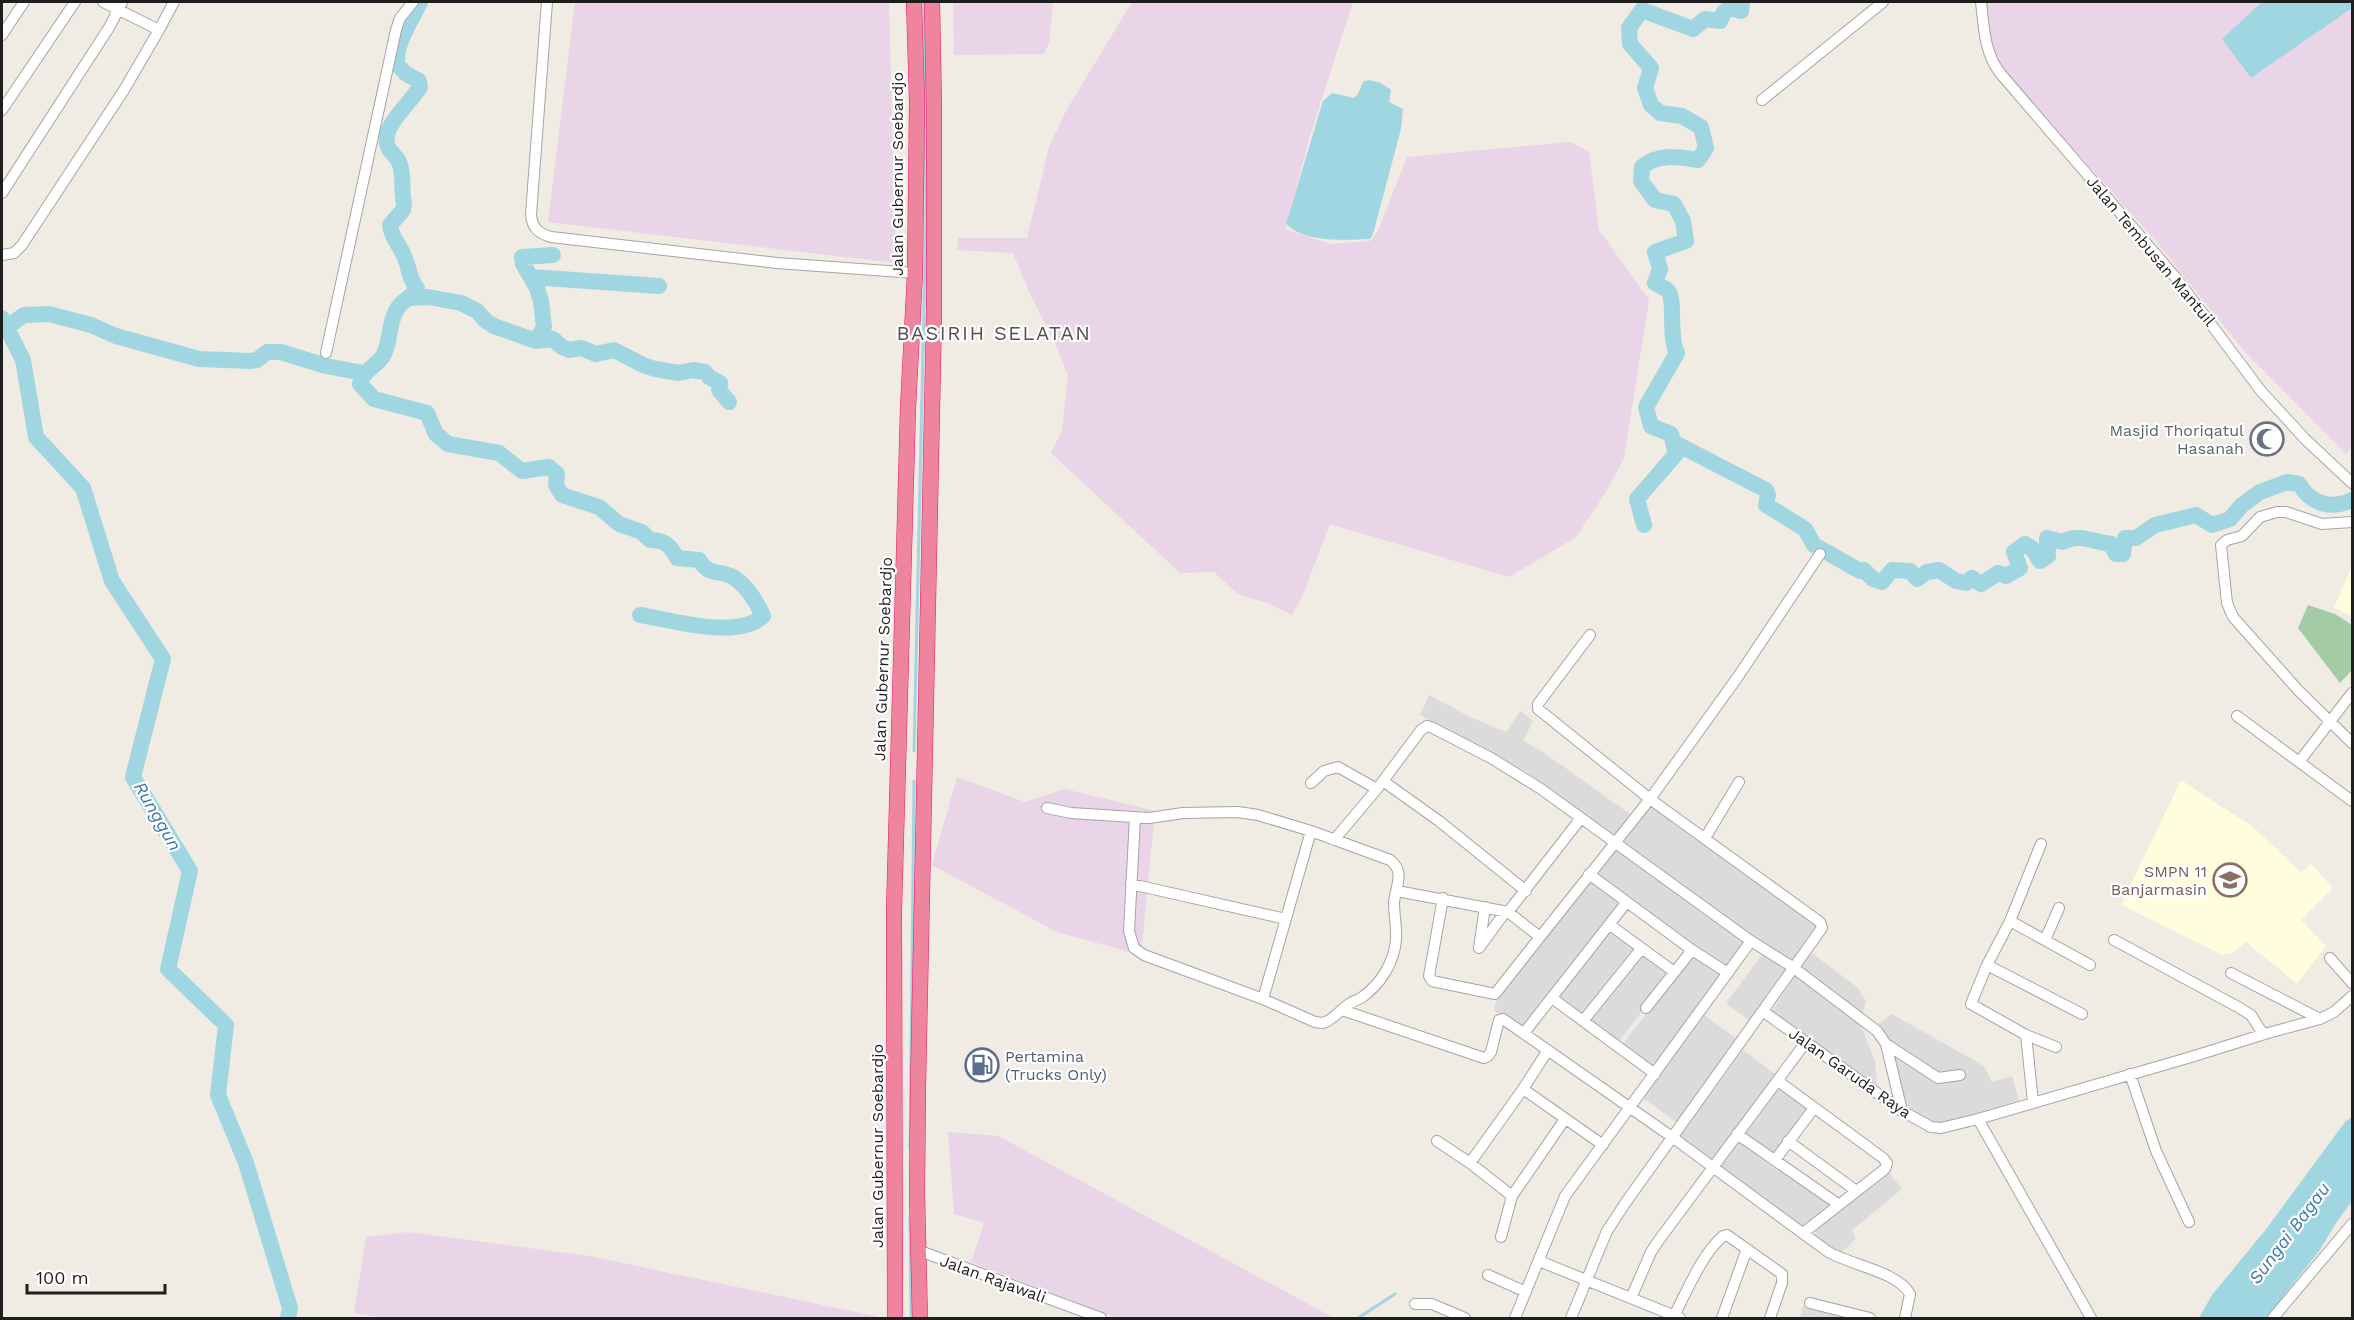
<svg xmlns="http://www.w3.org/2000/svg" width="2354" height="1320" font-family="'Work Sans',sans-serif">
<rect width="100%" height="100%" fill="#f0ebe3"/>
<path fill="#dcdbdb" d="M1429,695l43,23 34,14 14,-21 13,10 -10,20 20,11 87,62 -15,22 -87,-63 -108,-58z
M1650,802l164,119 5,8 -29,35 -170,-122z
M1616,846l133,95 -21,28 -132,-95z
M1590,881l32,20 -92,126 -12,-2 -22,-13 -2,-5 6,-13z
M1611,928l29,22 -54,71 -29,-22z
M1642,951l29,22 -54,71 -29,-22z
M1764,952l26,19 -39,51 -25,-19z
M1697,953l26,23 -66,91 -5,1 -30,-23 69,-89z
M1813,954l44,33 9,14 -6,22 15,38 2,25 -6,-1 -99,-74 34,-52z
M1892,1014l92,52 8,16 20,-6 7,24 -84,26 -30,-20 -27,-79 1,-4z
M1704,1015l34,25 -61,83 -34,-25z
M1743,1050l35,26 -66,90 -35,-26z
M1778,1084l33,24 -35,49 -33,-25z
M1742,1136l91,66 -23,31 -91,-66z
M1887,1170l15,19 -50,41 4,8 -15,15 -28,-15 5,-10 18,-18z
M1803,1306l51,12h-54z"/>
<path fill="#ead4e7" d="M575,2h314l7,261 -348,-41z
M953,2h100l-4,41 -5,11 -90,1z
M1132,2h219l1,3 -43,134 -24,90 46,15 39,-3 7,-8 30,-76 164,-15 18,10 10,78 50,70 -25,158 -18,34 -30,45 -67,40 -179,-53 -28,73 -10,18 -22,-11 -32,-10 -24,-22 -34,1 -129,-120 11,-22 6,-56 -12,-30 -26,-51 -17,-41 -56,-3 1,-12h69l22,-91 17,-36z
M1986,2h366v444l-6,8 -102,-103 -85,-106 -160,-180 -5,-8 -6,-32z
M957,777l68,25 40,-13 90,22 -14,144 -84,-23 -125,-67z
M948,1132l50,4 336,182h-217l-146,-56 13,-39 -30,-9z
M408,1232l181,24 295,62h-499l-31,-5 12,-76z"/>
<path fill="#fffddd" d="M2352,566v50l-18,-8z
M2181,780l72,47 48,45 10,-8 22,24 -32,32 25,26 -29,38 -51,-42 -13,11 -10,2 -102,-50z"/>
<path fill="#a2cba6" d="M2308,605l27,9 17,11v45l-12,13 -42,-55z"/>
<path fill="#9fd6e1" d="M2262,2h90v6l-101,70 -29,-39z
M1369,80l12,3 10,7 -2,12 14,7 -2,20 -28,105 -3,5c-25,1 -65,4 -84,-15l37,-123 9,-8 22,5 4,-4 5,-12z
M2352,1117v84l-16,22 -16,27 -54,68h-67l13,-23 55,-67 78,-106z"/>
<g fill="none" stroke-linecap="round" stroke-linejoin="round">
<path stroke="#9fd6e1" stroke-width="3" d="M914,751l12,-533 -2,-216
M910,1149l4,-368
M910,1218l1,100
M1358,1318l37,-24"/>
<path stroke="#9fd6e1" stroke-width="16" d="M420,2c-9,20 -24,39 -23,62l8,9 14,8 1,6c-9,16 -41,41 -32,60 2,5 8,9 11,15 5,9 2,29 5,41l-1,7 -13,15c1,13 10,20 14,31 6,12 4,22 13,32 -7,12 -16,12 -21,23 -8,14 -5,31 -13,45 -8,12 -18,12 -23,28l14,15 53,14 9,21 12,10 51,9 23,18 27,-4 8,7 -1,11 6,10 37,12 20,17 23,8 8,8c15,0 20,5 27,18l22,2c12,17 16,9 32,16 14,7 26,26 32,40 -25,24 -92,4 -123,-1
M531,277l128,9
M412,298l16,-1 33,6 16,8 9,10 8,5 42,15 17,-2 9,8 7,3 12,-2 15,6 18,-4 29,15 12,4 24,4 14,-3 12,2 4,5 11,6 -1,7 10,12
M2,318l21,42 13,77 47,51 29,93 51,78 -30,118 57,94 -22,98 58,56 -8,70 28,68 44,145 -2,10
M6,328l18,-13 25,-1 42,11 25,11 83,23 51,2 7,-1 10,-8h14l45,14 37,7
M536,341l8,-14 -3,-26 -4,-13 -14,-24 -1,-7 31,-2
M1673,442l93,48 2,5 -2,10 39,24 9,16 46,26 4,-1 9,9 9,3 10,-12 18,1 7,8 10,-7 12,-2 17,11 10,2 6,-5 9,6 17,-11 8,3 14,-8 -6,-16 11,-8 7,4 8,13 8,-5 -1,-18 16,4c15,-9 31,0 48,2l5,10h7l2,-16h11l19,-13 41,-10 16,10 18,-6 12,-14 18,-13 27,-10 12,2c12,20 32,26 53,16
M1644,525l-7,-26 39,-45 -5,-20 -20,-8 -5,-19 31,-54c-9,-17 -1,-53 -9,-62 -3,-3 -9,-6 -13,-8l5,-14 -5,-17 31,-11 -3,-20 -9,-17 -19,-4 -14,-19 1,-14c16,-14 36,-10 56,-7l8,-12 -5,-21 -19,-11 -22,-3 -9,-8 -6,-17 6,-20 -21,-24 -1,-16 13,-18 51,19 12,-10 15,2 4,-9 6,-4 11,3 1,-9"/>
<defs>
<path id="minor" d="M103,2l56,28 15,-28
M547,2l-16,212c1,14 7,19 20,23l226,26 138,10
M1981,2c3,25 3,50 19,71l177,206 84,112 44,48 47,44
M2,35l22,-33
M1762,100l121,-98
M2,110l73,-108
M2,193l108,-167 12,-24
M2,255l12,-2 8,-8 102,-155 35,-60
M326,353l70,-323 4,-12 13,-16
M2352,522l-30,2 -36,-12h-9l-17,5 -18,19 -15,4 -6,5 6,58 6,14 65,73 54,53
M2237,716l115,85
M2299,762l53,-69
M1383,781l56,40 87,70
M1311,783l13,-12 14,-4 39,22
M1047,808l24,5 78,5 34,-5 55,-1 20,3 53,16 79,29c16,12 5,27 4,43 0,12 3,25 2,37 -2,23 -16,45 -35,58 -4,2 -8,3 -12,6 -9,6 -16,16 -26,19l-8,-1 -52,-23 -119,-44 -10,-7 -5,-17 6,-114
M1705,838l34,-56
M1334,840l43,-51 44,-59 6,-4 4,1 60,31 50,31 210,152 43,27 83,63 9,13 16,67
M1589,874l103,76 36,23
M1131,884l155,35
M1397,891l111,21 32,25 110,-138 87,-121 83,-124
M1443,898l-14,78 3,5 63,13 45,-57
M1508,912l73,-94
M2010,921l80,44
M1610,925l63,46
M2045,940l14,-32
M2114,940l124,67 13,8 12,19
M1479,948l27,-37
M1479,948l6,-41
M2330,958l22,25
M1987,965l95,49
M2231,973l89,46
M1552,998l103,76
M1263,999l48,-168
M1646,1008l46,-58
M1342,1010l142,48 4,-2 3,-4 8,-32 4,-1 169,118 155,114c22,14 70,20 83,43l-5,24
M1764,1012l138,99 29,16 10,1 37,-9 213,-62 77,-24 52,-14 14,-7 18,-16
M1583,1021l58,-72
M1524,1033l102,-130
M2026,1035l30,12
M1886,1044l52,34 22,-3
M2130,1074l26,77 33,71
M1778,1081l105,77 4,5 -2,6 -82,64
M1523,1089l80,56
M2033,1102l-7,-67 -55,-31 16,-39 23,-44 31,-77
M1978,1119l113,199
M1737,1134l101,70
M1437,1141l33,22 42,33
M1788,1141l67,49
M1775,1160l39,-52
M1470,1163l53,-74 25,-39
M1501,1237l11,-41 53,-77
M920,1251l181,67
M1539,1261l141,57
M1488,1275l38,17
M1631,1298l20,-46 8,-12 147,-198
M1810,1303l60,15
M1415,1304h17l33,14
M1674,1316c13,-25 28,-62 49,-80l4,-1 55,39v9l-12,35
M1515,1318l50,-122 186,-255
M1571,1318l36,-87 19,-29 196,-274 -2,-6 -170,-123 -112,-90v-5l52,-69
M1722,1318l25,-69
M2273,1318l79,-94"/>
<path id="highway" d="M895,1318l-1,-408 14,-502 7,-135 2,-171 -3,-100
M920,1318l-3,-124 1,-106 16,-774v-206l-2,-106"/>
</defs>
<use href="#minor" stroke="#a5a5a5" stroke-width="12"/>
<use href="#highway" stroke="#e9156b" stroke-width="16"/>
<use href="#minor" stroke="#fff" stroke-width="10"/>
<use href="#highway" stroke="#ee849e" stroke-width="15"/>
</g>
<defs>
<symbol id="mosque-ring" viewBox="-11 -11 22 22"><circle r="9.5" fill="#fff" stroke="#6b7280" stroke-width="1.5"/><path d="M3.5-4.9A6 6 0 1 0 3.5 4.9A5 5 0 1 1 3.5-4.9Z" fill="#6b7280"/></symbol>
<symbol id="school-ring" viewBox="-11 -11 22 22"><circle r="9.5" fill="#fff" stroke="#8d6e63" stroke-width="1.5"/><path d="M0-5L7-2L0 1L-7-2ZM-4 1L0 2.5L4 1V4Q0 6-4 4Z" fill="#8d6e63"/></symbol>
<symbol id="fuel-ring" viewBox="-11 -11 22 22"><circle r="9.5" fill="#fff" stroke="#5c6f8a" stroke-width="1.5"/><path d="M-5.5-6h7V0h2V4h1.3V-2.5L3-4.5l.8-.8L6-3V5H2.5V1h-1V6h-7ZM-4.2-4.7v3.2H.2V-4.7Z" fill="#5c6f8a"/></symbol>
</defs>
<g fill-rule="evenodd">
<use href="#mosque-ring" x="2248" y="420" width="38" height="38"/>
<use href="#school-ring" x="2211" y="861" width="38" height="38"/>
<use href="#fuel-ring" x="963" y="1046" width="38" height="38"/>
</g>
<g text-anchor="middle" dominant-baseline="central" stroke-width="4.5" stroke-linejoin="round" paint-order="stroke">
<g font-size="16" fill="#1e1e1e" stroke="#fff">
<text transform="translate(897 174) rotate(-90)">Jalan Gubernur Soebardjo</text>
<text transform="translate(2151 251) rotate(50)">Jalan Tembusan Mantuil</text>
<text transform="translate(883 659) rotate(-88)">Jalan Gubernur Soebardjo</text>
<text transform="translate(1850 1073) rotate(35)">Jalan Garuda Raya</text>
<text transform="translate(877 1146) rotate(-90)">Jalan Gubernur Soebardjo</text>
<text transform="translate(993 1279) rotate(20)">Jalan Rajawali</text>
</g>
<g font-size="16" fill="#5b616d" stroke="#fff" text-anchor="end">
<text x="2244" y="430">Masjid Thoriqatul<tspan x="2244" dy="18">Hasanah</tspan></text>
</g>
<g font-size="16" fill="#785e54" stroke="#fff" text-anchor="end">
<text x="2207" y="871">SMPN 11<tspan x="2207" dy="18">Banjarmasin</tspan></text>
</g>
<g font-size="16" fill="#4e5e75" stroke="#fff" text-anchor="start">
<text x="1005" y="1056">Pertamina<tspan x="1005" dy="18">(Trucks Only)</tspan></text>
</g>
<g font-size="18" font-style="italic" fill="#3d78a6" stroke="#fff">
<text transform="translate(158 816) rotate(60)">Runggun</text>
<text transform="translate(2289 1233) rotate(-53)">Sungai Bagau</text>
</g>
<g font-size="20" letter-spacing="1.5" fill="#515151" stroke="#fff">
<text x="994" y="333">BASIRIH SELATAN</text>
</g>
</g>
<rect width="2354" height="1320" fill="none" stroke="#1e1e1e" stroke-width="6"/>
<path d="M27 1284v9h138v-9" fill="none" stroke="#1e1e1e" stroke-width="3"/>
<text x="36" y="1284" font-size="18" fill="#1e1e1e" stroke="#ffffff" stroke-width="4.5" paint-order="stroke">100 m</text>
</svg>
